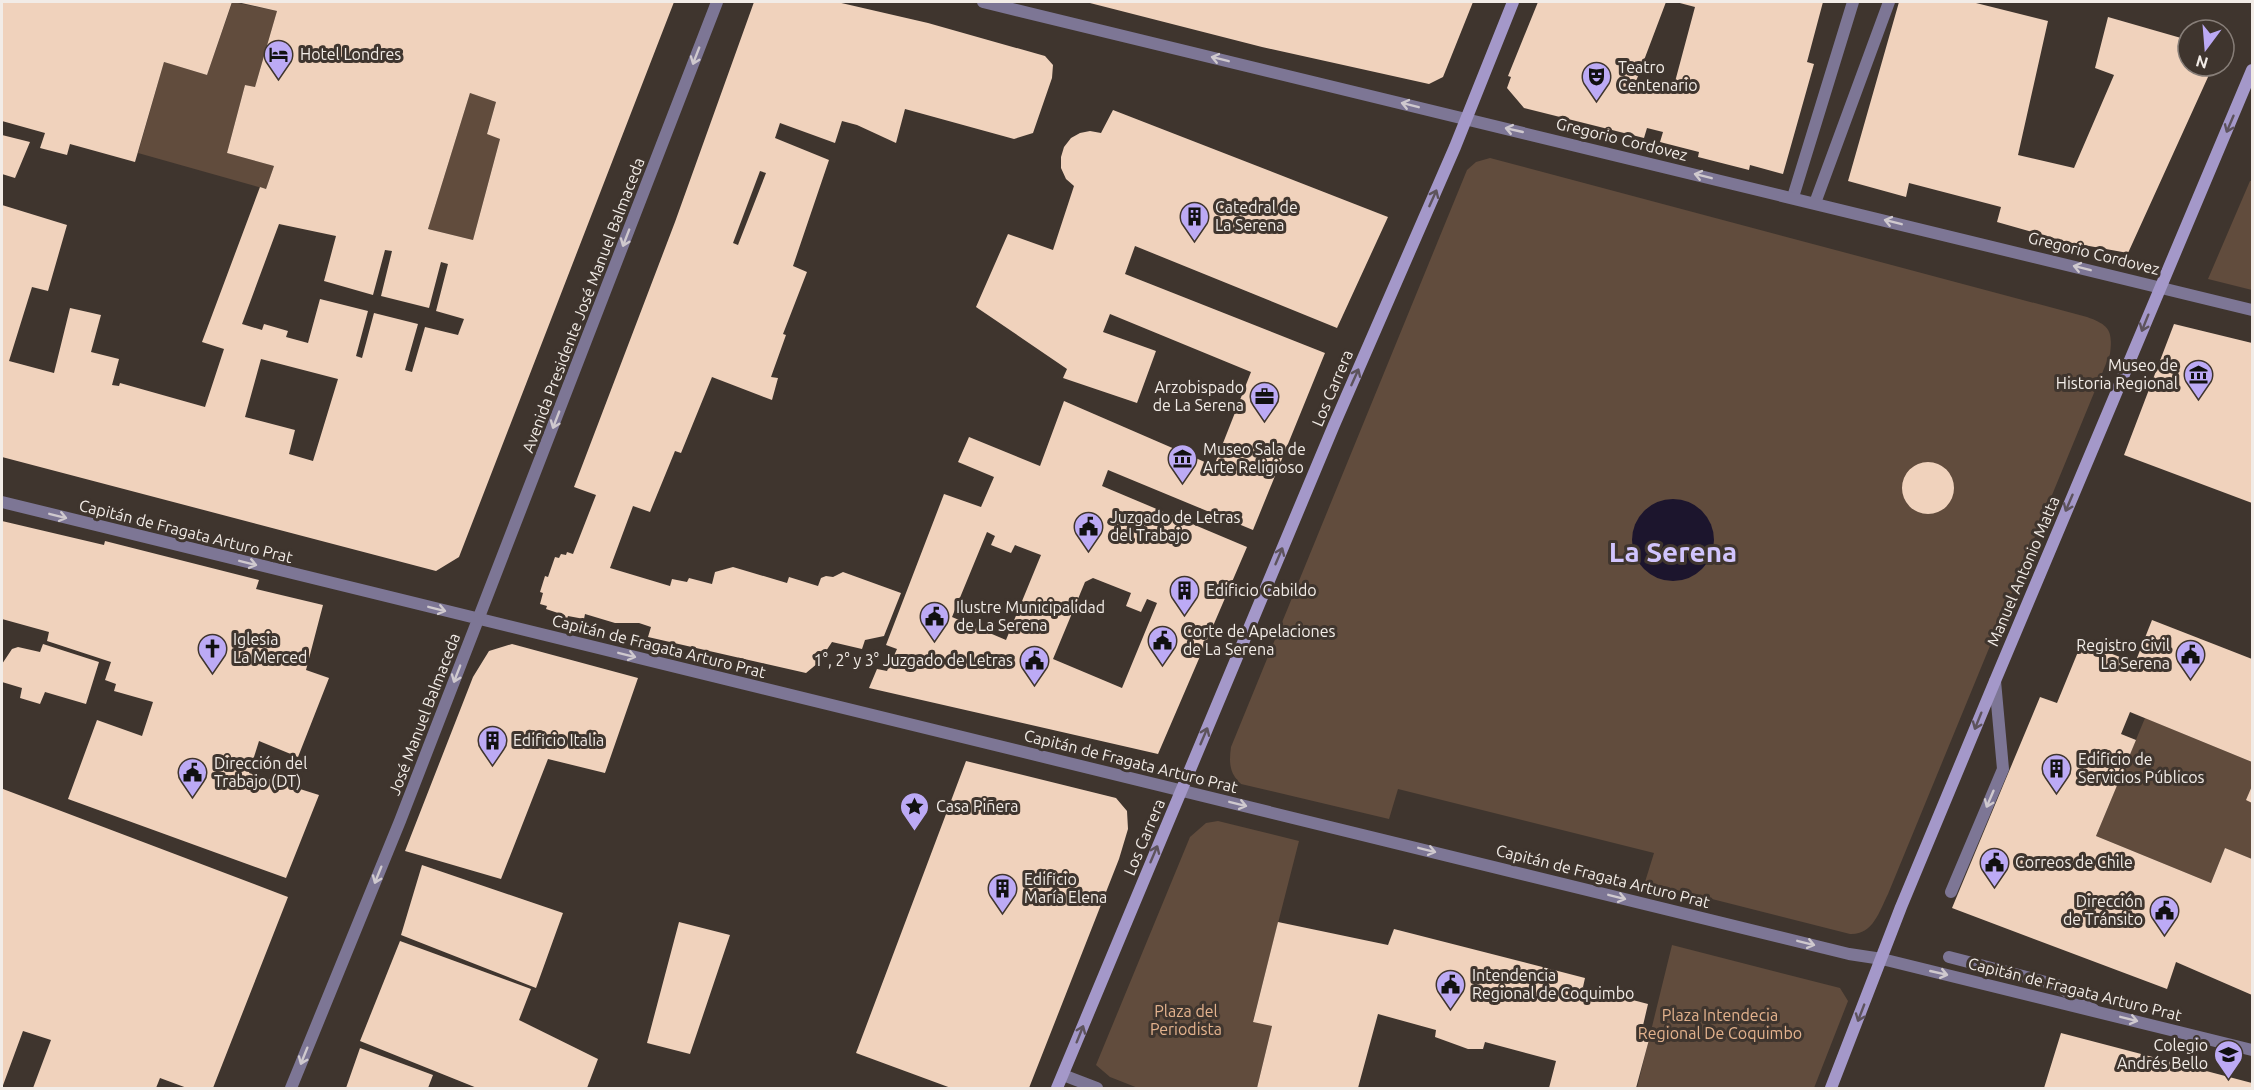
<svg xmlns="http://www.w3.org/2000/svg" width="2254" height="1090" font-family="Ubuntu,sans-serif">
<rect width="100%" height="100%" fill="#3f352e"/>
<path fill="#614c3d" d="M232,3h6l39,8 -22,76 -10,-2 -18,68 47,13 -8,23 -128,-36 26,-91 43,13z
M470,93l26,9 -9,31 13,6 -27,101 -45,-11z
M1490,158l597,159c22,8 26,13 23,37l-222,540c-9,18 -15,41 -38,40l-205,-52 9,-29 -256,-64 -9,30 -148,-35c-12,-11 -12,-22 -10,-37l236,-577 9,-8z
M2250,181h2v109l-44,-11z
M2145,718l107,44v24l-5,14 5,3v56l-27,-11 -14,35 -115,-47z
M1218,821l81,20 -46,180 19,5 -15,62h-119l-28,-11 -14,-12 94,-228 16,-14z
M1672,945l168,43 8,13 -34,87h-177z"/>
<path fill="#1c152d" d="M1632 540a41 41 0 1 1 82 0a41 41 0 1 1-82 0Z"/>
<path fill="#f0d2bc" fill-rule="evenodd" d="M2,2h230l-25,73 -43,-13 -29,100 -65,-18 -3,11 -27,-7 5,-15 -43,-12z
M237,2h437l-215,555 -23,14 -434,-114v-252l65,20 -19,66 -16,-4 -23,74 45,12 16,-65 31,7 -10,37 28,7 -7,26 7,1 1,-3 85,24 19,-58 -22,-7 58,-155 6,2 8,-23 -47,-13 18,-68 10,2 22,-76zM470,93l26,9 -9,32 13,5 -27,101 -45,-11zM279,224l57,12 -12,45 49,14 12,-45 7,1 -11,45 48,12 12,-46 7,2 -12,47 28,8 -6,16 -33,-8 -13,45 -7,-2 13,-46 -44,-11 -12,45 -6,-2 12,-45 -48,-12 -12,44 -22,-6 2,-6 -24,-7 -2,6 -20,-6zM261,359l77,20 -25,82 -24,-7 6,-24 -50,-13z
M754,2h83l91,21 117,33 8,9 -1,13 -19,55 -19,6 -109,-30 -9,34 -39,-18 -15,-4 -7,22 -55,-20 -5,15 54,22 -36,106 14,6 -24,62 3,1 -15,42 7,1 -6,22 -60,-23 -31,76 -6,-2 -25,61 -17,-6 -23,62 60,18 2,-7 15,3 2,-4 23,6 3,-12 18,-5 54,16 2,-6 29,9 3,-8 5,-2 7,1 10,-5 58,21 -17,43 -19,4 -3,9 -30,-7 -14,21 -12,10 -158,-36 3,-10 -12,-4h-24l-30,-9 -1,5 -16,-3 -1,3 -9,-3v-3l-12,-4 1,-3 -7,-2 3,-11 -3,-1 5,-16 3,1 7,-20 4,1 2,-4 5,1 1,-3 6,2 23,-59 -22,-8 101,-265zM760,171l6,2 -28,72 -5,-2z
M1086,2h387l-30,75 -14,7 -167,-37z
M1538,2h128l-31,82 37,9 23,-86 -19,-5h147l-16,60 7,2 -31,110 -33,-9 -1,5 -51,-13 1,-5 -39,-10 3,-10 -16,-4 -3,10 -120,-30 -17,-20 4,-11 -3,-1z
M1899,2h73l76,19 -30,134 56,13 40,-93 -19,-7 13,-51 80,23v26h25l-85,187 -61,-11 -70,-20 4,-15 -92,-24 -3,14 -58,-16z
M1113,110l275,107 -51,111 -202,-82 -10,28 200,79 -72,177 -145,-60 -6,16 145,61 -89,207 -289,-66 8,-19 10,2 10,-22 -11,-4 58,-151 37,13 13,-30 -36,-15 11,-25 71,29 24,-65 150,65 37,-94 -141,-58 -7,18 53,19 -19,52 -74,-25 4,-9 -91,-62 32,-73 45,16 21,-64 -8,-7 -5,-11v-11l3,-10 7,-9 9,-5 10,-2 11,2zM987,532l8,4 -4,9 20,8 4,-8 26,10 -35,85 -54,-23zM1093,578l38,15 -5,13 15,6 6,-13 10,4 -35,85 -69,-29 32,-77z
M2,135l28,7 -15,36 -13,-4z
M2174,324l78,19v160l-128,-48z
M1902 488a26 26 0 1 1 52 0a26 26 0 1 1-52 0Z
M2,521l102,24 1,-4 154,39 -3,9 67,16 -17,65 23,8 -31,79 -39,-16 -10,32 70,22 -33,83 -218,-79 29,-79 45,16 11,-34 -39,-11 2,-7 -11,-4 6,-18 -64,-21 2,-9 -47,-13z
M2152,620l100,39v103l-122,-50 -9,22 15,6 -40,96 115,47 14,-35 27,11v136l-76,-33 -9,27 -215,-81 88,-211 17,6 25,-61 53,21z
M43,644l56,18 -13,42 -41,-12 -5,12 -20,-6 2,-10 -20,-6v-18l10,-15 6,-2 22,5z
M512,644l126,34 -33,95 -57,-14 -47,120 -96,-28 68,-174 16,-26z
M966,761l150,37 11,13 1,18 -9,30 -90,229h-78l-95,-35z
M2252,786v17l-6,-3z
M3,789l285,108 -75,191h-26l-27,-10 -4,10h-123l18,-48 -28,-9 -21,57z
M422,865l141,48 -27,75 -135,-53z
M679,922l51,13 -40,119 -43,-11z
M1278,922l110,23 6,-16 191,49 -2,9 65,17 -7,30 9,2 -14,52h-87l7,-27 -71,-19 -2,7h-15l-33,-12 1,-7 -58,-16 -20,74h-101l15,-62 -19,-4z
M400,941l131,48 -12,31 79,39 -11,29h-110l-117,-47z
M2061,1033l191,50v5h-208z
M360,1048l73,27 -5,13h-82z"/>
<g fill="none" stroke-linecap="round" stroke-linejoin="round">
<path stroke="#7d7695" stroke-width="12" d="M1793,197l60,-195
M1815,203l74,-201
M1951,892l52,-123 -8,-88
M1949,957l108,28 37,25"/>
<path stroke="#7d7695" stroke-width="12" d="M983,2l1269,308
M2,502l1847,452 33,5 370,91
M1063,1075l34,13
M291,1088l109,-267 317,-819"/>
<path stroke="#a498c9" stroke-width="12" d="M1057,1088l277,-663 121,-278 58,-145
M1831,1088l70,-181 94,-226 257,-611"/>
</g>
<defs><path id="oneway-shaft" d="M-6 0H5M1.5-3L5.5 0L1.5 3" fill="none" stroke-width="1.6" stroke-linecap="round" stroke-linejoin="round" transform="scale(1.5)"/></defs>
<g stroke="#cfc9ce">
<use href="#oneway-shaft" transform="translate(696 56) rotate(111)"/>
<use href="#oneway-shaft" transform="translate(1220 59) rotate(-166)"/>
<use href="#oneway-shaft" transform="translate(1410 105) rotate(-166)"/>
<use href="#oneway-shaft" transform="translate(1514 130) rotate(-167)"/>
<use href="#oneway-shaft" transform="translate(1703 176) rotate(-166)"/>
<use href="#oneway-shaft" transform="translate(1893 222) rotate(-166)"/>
<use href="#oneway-shaft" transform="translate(626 238) rotate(111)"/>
<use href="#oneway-shaft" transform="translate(2082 268) rotate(-166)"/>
<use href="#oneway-shaft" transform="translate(556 420) rotate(111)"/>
<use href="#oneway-shaft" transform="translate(58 516) rotate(14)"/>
<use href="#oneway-shaft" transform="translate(248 563) rotate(14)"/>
<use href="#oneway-shaft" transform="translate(437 609) rotate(14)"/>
<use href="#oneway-shaft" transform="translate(627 655) rotate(14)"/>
<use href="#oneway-shaft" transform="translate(457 674) rotate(111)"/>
<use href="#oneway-shaft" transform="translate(1990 799) rotate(113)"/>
<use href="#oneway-shaft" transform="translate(1238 804) rotate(14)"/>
<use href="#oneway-shaft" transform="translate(1427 850) rotate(14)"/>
<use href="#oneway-shaft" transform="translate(378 875) rotate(112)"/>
<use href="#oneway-shaft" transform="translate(1617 897) rotate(14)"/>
<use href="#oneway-shaft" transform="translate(1806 943) rotate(14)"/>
<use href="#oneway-shaft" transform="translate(1939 973) rotate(13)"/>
<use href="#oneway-shaft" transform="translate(2129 1019) rotate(14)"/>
<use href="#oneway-shaft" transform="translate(304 1056) rotate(112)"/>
</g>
<g stroke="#5d535c">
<use href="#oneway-shaft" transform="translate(2230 124) rotate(113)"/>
<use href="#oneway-shaft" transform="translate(1433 198) rotate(-66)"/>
<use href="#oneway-shaft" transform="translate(2145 323) rotate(112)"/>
<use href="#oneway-shaft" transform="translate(1355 377) rotate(-66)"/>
<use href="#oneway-shaft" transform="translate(2069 503) rotate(113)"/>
<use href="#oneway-shaft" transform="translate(1279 556) rotate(-67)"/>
<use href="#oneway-shaft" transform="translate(1978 721) rotate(112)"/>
<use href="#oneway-shaft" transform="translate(1204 736) rotate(-67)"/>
<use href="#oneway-shaft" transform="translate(1154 854) rotate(-67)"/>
<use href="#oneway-shaft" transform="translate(1861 1013) rotate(111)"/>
<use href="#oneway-shaft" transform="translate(1080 1034) rotate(-68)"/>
</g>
<defs>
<symbol id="hotel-pin" viewBox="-11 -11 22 30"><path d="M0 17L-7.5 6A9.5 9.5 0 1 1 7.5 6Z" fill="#bcaaf5" stroke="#3f352e"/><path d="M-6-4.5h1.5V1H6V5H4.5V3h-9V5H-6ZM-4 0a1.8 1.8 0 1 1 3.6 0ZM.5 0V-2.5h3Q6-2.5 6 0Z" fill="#111"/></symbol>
<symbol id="theatre-pin" viewBox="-11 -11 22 30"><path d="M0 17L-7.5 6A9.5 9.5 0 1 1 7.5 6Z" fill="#bcaaf5" stroke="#3f352e"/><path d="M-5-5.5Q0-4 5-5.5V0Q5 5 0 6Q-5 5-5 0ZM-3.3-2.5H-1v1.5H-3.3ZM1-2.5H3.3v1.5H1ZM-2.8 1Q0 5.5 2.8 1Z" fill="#111"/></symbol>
<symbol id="building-pin" viewBox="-11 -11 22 30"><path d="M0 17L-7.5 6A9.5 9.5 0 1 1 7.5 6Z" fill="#bcaaf5" stroke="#3f352e"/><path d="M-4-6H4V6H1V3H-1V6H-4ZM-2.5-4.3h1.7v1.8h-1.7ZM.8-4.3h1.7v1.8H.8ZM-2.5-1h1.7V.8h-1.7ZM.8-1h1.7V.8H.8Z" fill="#111"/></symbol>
<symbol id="museum-pin" viewBox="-11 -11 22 30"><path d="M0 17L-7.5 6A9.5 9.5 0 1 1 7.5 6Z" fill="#bcaaf5" stroke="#3f352e"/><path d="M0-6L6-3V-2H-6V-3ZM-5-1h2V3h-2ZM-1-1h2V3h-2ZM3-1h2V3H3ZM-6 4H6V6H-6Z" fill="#111"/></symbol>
<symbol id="office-pin" viewBox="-11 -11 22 30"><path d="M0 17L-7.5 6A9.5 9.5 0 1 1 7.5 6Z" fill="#bcaaf5" stroke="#3f352e"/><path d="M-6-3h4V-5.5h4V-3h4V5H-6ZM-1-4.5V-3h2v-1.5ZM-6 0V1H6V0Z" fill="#111"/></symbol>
<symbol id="civic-pin" viewBox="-11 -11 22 30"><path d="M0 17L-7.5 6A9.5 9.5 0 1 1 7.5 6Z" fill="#bcaaf5" stroke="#3f352e"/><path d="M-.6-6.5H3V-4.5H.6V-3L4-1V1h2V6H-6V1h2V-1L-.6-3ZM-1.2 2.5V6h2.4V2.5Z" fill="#111"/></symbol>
<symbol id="church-pin" viewBox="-11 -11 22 30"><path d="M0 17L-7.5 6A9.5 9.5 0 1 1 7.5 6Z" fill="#bcaaf5" stroke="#3f352e"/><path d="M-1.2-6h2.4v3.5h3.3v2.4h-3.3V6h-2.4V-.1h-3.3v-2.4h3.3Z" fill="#111"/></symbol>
<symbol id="sight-pin" viewBox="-11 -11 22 30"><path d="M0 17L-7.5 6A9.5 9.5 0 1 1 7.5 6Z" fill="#bcaaf5" stroke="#3f352e"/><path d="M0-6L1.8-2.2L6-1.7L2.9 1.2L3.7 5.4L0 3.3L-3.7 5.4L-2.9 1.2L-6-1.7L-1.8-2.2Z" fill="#111"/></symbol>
<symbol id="school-pin" viewBox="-11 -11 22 30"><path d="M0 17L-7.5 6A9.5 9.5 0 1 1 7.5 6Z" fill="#bcaaf5" stroke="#3f352e"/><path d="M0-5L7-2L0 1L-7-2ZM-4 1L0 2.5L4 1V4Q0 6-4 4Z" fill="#111"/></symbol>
</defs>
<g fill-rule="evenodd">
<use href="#hotel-pin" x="262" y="38" width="33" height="45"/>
<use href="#theatre-pin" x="1580" y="60" width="33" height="45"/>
<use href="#building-pin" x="1178" y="200" width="33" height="45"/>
<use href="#museum-pin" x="2182" y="358" width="33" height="45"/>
<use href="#office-pin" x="1248" y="380" width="33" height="45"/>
<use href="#museum-pin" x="1166" y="442" width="33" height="45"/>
<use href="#civic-pin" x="1072" y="510" width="33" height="45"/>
<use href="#building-pin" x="1168" y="574" width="33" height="45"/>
<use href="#civic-pin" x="918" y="600" width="33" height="45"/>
<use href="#civic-pin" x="1146" y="624" width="33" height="45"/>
<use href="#church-pin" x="196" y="632" width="33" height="45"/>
<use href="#civic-pin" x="2174" y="638" width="33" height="45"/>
<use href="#civic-pin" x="1018" y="644" width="33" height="45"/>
<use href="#building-pin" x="476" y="724" width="33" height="45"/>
<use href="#building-pin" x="2040" y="752" width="33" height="45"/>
<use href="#civic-pin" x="176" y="756" width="33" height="45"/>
<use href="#sight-pin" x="898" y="790" width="33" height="45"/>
<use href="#civic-pin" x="1978" y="846" width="33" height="45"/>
<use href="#building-pin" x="986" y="872" width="33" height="45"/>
<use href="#civic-pin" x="2148" y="894" width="33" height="45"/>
<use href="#civic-pin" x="1434" y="968" width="33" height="45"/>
<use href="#school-pin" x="2212" y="1038" width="33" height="45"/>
</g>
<g text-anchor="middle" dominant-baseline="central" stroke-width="6" stroke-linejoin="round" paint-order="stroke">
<g font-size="16" fill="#f2ece7" stroke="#3f352e" text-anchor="start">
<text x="300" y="54">Hotel Londres</text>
<text x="1618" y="67">Teatro<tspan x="1618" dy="18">Centenario</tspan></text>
<text x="1215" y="207">Catedral de<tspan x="1215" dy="18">La Serena</tspan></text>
<text x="2178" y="365" text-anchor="end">Museo de<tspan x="2178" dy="18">Historia Regional</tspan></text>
<text x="1244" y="387" text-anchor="end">Arzobispado<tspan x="1244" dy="18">de La Serena</tspan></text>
<text x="1203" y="449">Museo Sala de<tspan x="1203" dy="18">Arte Religioso</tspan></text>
<text x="1110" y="517">Juzgado de Letras<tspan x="1110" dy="18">del Trabajo</tspan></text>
<text x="1206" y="590">Edificio Cabildo</text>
<text x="956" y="607">Ilustre Municipalidad<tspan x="956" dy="18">de La Serena</tspan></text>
<text x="1183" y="631">Corte de Apelaciones<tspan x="1183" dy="18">de La Serena</tspan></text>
<text x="233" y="639">Iglesia<tspan x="233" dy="18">La Merced</tspan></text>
<text x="2170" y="645" text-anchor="end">Registro Civil<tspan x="2170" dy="18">La Serena</tspan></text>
<text x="1013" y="660" text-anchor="end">1°, 2° y 3° Juzgado de Letras</text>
<text x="513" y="740">Edificio Italia</text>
<text x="2078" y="759">Edificio de<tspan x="2078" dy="18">Servicios Públicos</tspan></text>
<text x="214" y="763">Dirección del<tspan x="214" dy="18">Trabajo (DT)</tspan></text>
<text x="936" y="806">Casa Piñera</text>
<text x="2015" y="862">Correos de Chile</text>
<text x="1024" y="879">Edificio<tspan x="1024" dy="18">María Elena</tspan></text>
<text x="2143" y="901" text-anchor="end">Dirección<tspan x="2143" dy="18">de Tránsito</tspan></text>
<text x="1472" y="975">Intendencia<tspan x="1472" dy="18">Regional de Coquimbo</tspan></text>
<text x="2208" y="1045" text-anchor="end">Colegio<tspan x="2208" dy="18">Andrés Bello</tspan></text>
</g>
<g font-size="16" fill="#f2ece7" stroke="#3f352e">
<text transform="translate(1622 139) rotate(14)">Gregorio Cordovez</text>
<text transform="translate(2094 253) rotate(14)">Gregorio Cordovez</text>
<text transform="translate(583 305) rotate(-69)">Avenida Presidente José Manuel Balmaceda</text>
<text transform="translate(1332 388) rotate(-67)">Los Carrera</text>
<text transform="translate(186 531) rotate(14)">Capitán de Fragata Arturo Prat</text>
<text transform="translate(2023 571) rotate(-67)">Manuel Antonio Matta</text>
<text transform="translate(659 646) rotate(14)">Capitán de Fragata Arturo Prat</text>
<text transform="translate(424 714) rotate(-69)">José Manuel Balmaceda</text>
<text transform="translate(1131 761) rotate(14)">Capitán de Fragata Arturo Prat</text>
<text transform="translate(1144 837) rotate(-67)">Los Carrera</text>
<text transform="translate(1603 876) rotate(14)">Capitán de Fragata Arturo Prat</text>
<text transform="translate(2075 989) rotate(14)">Capitán de Fragata Arturo Prat</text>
</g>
<g font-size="16" fill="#e4b38e" stroke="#3f352e">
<text x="1186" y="1011">Plaza del<tspan x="1186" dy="18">Periodista</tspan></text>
<text x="1720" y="1015">Plaza Intendecia<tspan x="1720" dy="18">Regional De Coquimbo</tspan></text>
</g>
<g font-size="28" font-weight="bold" fill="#d1c4fd" stroke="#3f352e">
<text x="1673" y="551">La Serena</text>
</g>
</g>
<rect width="2254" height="1090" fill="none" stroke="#f2ece7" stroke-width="6"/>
<g transform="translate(2206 48) rotate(196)"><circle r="28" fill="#3f352e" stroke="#877e78" stroke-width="1.5"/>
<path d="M0-4.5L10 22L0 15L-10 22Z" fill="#bcaaf5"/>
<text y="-9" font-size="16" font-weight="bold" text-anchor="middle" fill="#f2ece7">N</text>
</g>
</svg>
